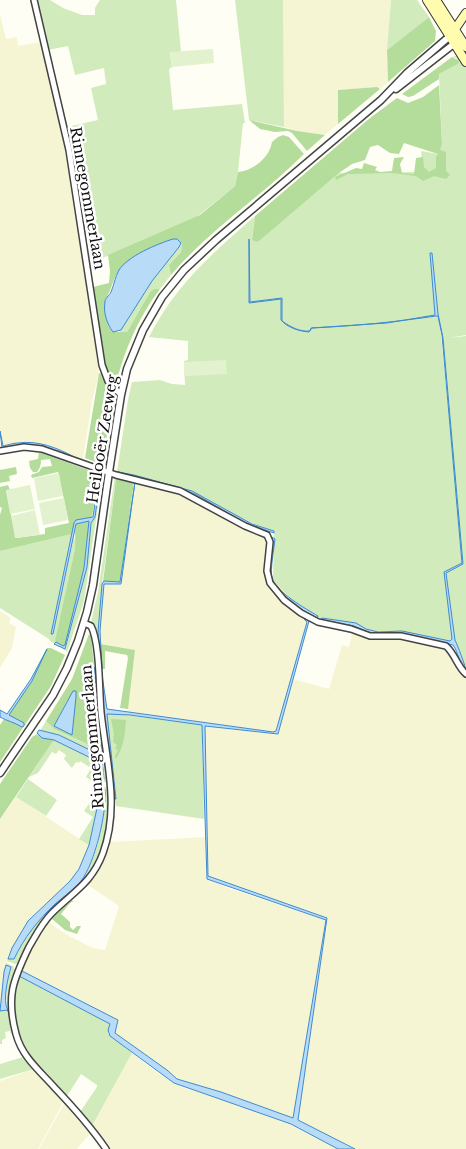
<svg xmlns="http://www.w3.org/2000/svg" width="466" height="1149" font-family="'Libre Baskerville',serif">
<rect width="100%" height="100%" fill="#fffef4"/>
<path fill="#f6f5d3" d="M283,0h108l-4,55 1,27 -8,7 -3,-2 -38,3 -1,34 -13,11 -28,-4 -13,-4z
M0,14l6,25 11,-2 1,9 23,-4 32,145 26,186 -7,28 -9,58 -9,-2 -20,-10 -14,-3 -23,-1 -15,3 -2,-15z
M136,483l52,14 55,31 17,7 5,3 1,6 -2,25 4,17 14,17 25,18 -31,110 -3,1 -94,-12 -52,-9 8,-61 -35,-6v-23l4,-37h17z
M0,611l11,7 -2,5 7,4 -4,21 -12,20z
M352,633l21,7 16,-2 10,1 44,10 6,5 9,16 8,8v471h-111l-57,-29 29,-202 -119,-41 -3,-151 73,8 15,-55 36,10 13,-44 7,2z
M16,797l73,48 -6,16 -9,15 -42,41 -20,31 -7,21 -5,36v-186z
M205,837l2,42 24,10 95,31 -33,198 -72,-26 -44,-13 -10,-9 -52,-37 3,-10 -98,-53 27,-49 22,15 24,12 12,2 14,-44 -31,-21 13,-20 9,-23z
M132,1053l27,21 23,13 50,15 59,22 47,25h-229l-17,-23z
M34,1069l29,33 -1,3 -24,44h-38v-68z
M64,1104l26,30 -13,15h-38z"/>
<path fill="#d1ebbc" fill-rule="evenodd" d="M37,0h13l13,8 19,7h13v-7l5,-8h76l5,52 -11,1 2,14 -3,2 4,41 69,-6 3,19h-2l-5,49 -3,14 -41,33 -101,43 -3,-21 -6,-22 -7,-47 -10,-45 31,-7 -7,-32 15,-4 -2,-16 -29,7 -7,-29 -20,4z
M235,0h48l1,127 -35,-7z
M391,0h26l12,17 -42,33z
M460,55l6,11v269l-18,3 18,-2v334l-8,-19 -6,-7 -57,-12 -22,2 -26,-10 -30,-6 1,-2 -24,-14 -21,-21 1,-50c-32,-9 -58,-28 -89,-41 -20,-9 -46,-13 -68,-18l11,-72 4,-18 28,-2 12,4 13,1 -1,-24 4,-1v-19l-39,-4c27,-53 63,-83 106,-121l-3,23 6,3 81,-69 84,-1 -2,-21 17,3 4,-10 -3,-70 19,-10 -2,-6 -4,-1zM431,253l7,61 5,24 9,110 -12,-123 -2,-9 -6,-1h4v-3l-6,-58z
M181,243l1,1 -1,8 -12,13 2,10 -11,14h-6l-4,3 -23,40h-7v-1l32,-50z
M43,451l60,21 -19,129 -17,51 -5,-4 3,1 1,-1 19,-74 6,-51 3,-4 1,-48v2l-5,-2v-2l-44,-16 -7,-1z
M115,476l21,5v2l-20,-4 -14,106 -4,55 -7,-18 7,-30z
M72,534l-21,100h2l21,-97 2,6 -1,6 -20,95 -5,-3 -1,-2 -49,-31v-57z
M111,713l91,12 2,94 -88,-13 -1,-23 -9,-67 1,-2z
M46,721l8,8 49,22v6l-2,1 -9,-7 -33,-16 -19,-4z
M54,740l41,20 9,18 -2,-17 1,-2h3l3,20 -3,3 -12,1 -8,-6 5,-9 -11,-7 -1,2 -3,-1 -4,6 -8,-9 2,-4 -7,-5 -3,4 -4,-2 -14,21 -9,4z
M28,779l29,21 -11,16 -30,-19z
M102,787h5l4,2 -2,35 -10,36 -12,20 -32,28 -35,55 -5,1 -8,-3 1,-4v2h6c8,-16 17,-32 30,-44 11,-12 27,-21 37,-34 16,-20 25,-66 24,-91z
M99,789v10l-10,46 -10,-6 14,-22 -9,-6z
M6,963l7,3 2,4 -3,15 3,48 -4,1 -1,-3 -5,1 1,6 -4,2v4h-2v-33l7,-2 1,4 1,-1c-5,-13 -2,-32 2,-45l-6,-1z
M19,976l92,48 -3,9 24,20 -40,73 -12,-14 17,-25v-2l-16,-11 -14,22 -19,-22 -17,-17 -9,-16 -6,-18 -2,-16z
M23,1057l11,12 -34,10v-15z"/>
<path fill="#b4dc9b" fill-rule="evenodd" d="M429,17l7,14 -1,10 -47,41 -1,-32z
M452,57l7,4 -1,3 -19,10v5l-26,17 -5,1 -6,-3z
M439,85l3,59 -2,6 6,2v19l4,4 -4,4 -12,-3 -11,5 -7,-5 -24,-3 -44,1 -12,6 -1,-3 21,-9 6,1 2,-6 13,4 -2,3 5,2 12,-1 2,-13 10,-1 -4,7 2,9 12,1 2,-16 7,-1 1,10 5,5 7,-4v-11l2,-3 -34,-11 -5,11 -9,-1 -12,-8 -8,2 -5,13 -13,4 -13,9 -81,69 -6,-2 3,-24 115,-98 27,-20 11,5 15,-6z
M377,87l3,2 -42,35v-34z
M249,120l48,11 28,4 -18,16 -15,-18 -4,-2 -13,1 -15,-3z
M283,135l6,2 15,17c-42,42 -94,75 -133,121l-2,-10 12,-13 1,-8c-2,-3 -5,-5 -10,-4 -11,1 -43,20 -51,28 -8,8 -9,22 -16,32l4,27 4,5h14l23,-40 4,-3h6c-22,29 -36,62 -45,98 -16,-15 -19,-77 -22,-100l16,-4 1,-12 -2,-16 92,-40 35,-29 3,-14c15,-1 32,-15 34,-30l6,-5z
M99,373l3,1 3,8 8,10 -10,73 -18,-7z
M39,452l60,22 -7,43 -17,4 -3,13 -72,17v-36l2,-7 -2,-1v-20l8,-2 2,5 -4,1 10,47 29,-4v-6l24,-5 -11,-51 -26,6 -1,-3 8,-3 3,-5 10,-1 -2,-7 -9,1c0,5 -1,8 -4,12h-4l-3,-4 -1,-7 9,-2z
M16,467l1,7 -8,2 1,5 -10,2v-13z
M118,478l16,4 -14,100h-17l13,-103z
M89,521l-5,47 -19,78h-3l-7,-5 20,-92c1,-10 -1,-14 1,-25z
M89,634l2,2 12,115 -49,-22 -8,-8 26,-42zM76,691l-4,43 -18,-8 13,-25z
M100,644l35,6 -7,59 -8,-1 8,-50 -1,-3 -22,-4v18h-3z
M47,648h4l14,7 -14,31 -51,76v-37l4,-6 10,3 -5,-7 23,-34z
M111,719l15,1c-1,14 -2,26 -10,39l-1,-3 3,-6 -3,-1 2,-4 -4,-3 1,-8z
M37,734l5,4 12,2 -54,79v-35l32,-47z
M70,900l4,1 -4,2 -9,11 9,8v5l3,3 4,-4h4l-4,8 -12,-4 -13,-11 6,-8z"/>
<path fill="#e3f2ce" d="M213,49l1,14 -42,4 -2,-15z
M226,360l1,14 -43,2v-14z
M59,473l4,23 -25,5 -4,-23z
M30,485l5,24 -25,5 -4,-24z
M64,498l4,22 -25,5 -4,-22z
M35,510l5,25 -25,3 -4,-22z"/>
<path fill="#b8dbf7" stroke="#3e8bcf" d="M173,239h4l4,4 -2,4 -27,34 -31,49 -8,2c-6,-8 -10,-20 -8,-30 0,-4 4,-6 6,-10 3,-7 4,-15 8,-22 9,-14 38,-26 54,-31z
M249,239l1,63 32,-4v23c9,6 17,11 28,10l1,-3 76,-5 48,-8 -5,-62h2l6,61 5,24 20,226 -17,9 9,67c2,4 11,27 11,31 -8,-8 -7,-18 -13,-26l-49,-11 -10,-1 -19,2 -21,-9 -32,-6v-2l34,5 10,6 12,3 24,-1 48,10 2,-2 -8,-67 18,-9 -20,-228 -4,-19h-2c-41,6 -82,10 -124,12l-3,4c-10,-1 -21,-4 -28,-12v-21l-32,4z
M0,431l3,15c5,-1 10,-3 15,-3 20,-3 40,5 56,14 -7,-1 -15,-5 -23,-8 -16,-6 -32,-4 -49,-1z
M95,470l5,2 1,2 -6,43 -4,6 -4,44 -22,82 -11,-5 2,-2 7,4 2,-1 19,-77 5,-47 -13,3 -23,110h-2l23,-111 2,-3 17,-3 6,-42 -4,-2z
M118,472l16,3 58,16 60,33 22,7v2l-29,-10 -48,-28 -14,-6z
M135,482l-14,102h-17l-4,47 2,38h-3l-1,-37 4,-48 2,-3 16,1z
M272,537l3,2c-1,10 -5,30 -3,39 4,14 34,31 46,38l-1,2c-16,-8 -46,-25 -47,-45 -1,-12 3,-24 2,-36z
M305,618l4,3 -31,113 -73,-8 3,150 119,42 -29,202 57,29h-17l-47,-25 -117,-41 -64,-47 -2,-6 2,-6 -91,-48 -4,15 -1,16 2,-24 4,-13 98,50 -3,13 52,37 10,9 44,13 72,26 33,-198 -119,-41 -5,-154 -72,-10 -23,-1 9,85h-1l-12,-91 -3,-33h2l5,34 166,23 3,-1 31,-109 -3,-3z
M47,649l-15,32 -23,34 15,8v3l-2,1c-8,-5 -15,-6 -22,-10v-7l7,4 24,-35z
M94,667l11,90 -3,4 2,18 -5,2 -4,-21 -41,-20 -12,-2 -5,-5 2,-3 20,5 33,16 9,7 2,-1z
M73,691h3v6l-4,38 -18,-9z
M102,788l3,2c2,22 -10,73 -24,91 -7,9 -18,16 -26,23 -17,16 -31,34 -41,55h-6l4,-11 16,-27 42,-40 9,-12 10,-24 10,-46v-10z
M6,965l5,2c-3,11 -7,27 -5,38 1,3 2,5 3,8l-2,-3 -7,1 4,-39z"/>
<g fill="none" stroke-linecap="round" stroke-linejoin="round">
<defs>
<path id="minor" d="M34,0l35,150 33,215 6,16 13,14
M0,451l24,-4 18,2 74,26 64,16 65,35 22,9 3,7 -3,29 3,12 14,17 17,13 17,9 33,7 19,7h31l45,10c9,8 11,20 20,28
M84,623l7,3c9,17 8,64 10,86 5,48 19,94 2,141 -11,30 -30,39 -51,60 -10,10 -16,22 -23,34 -16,33 -23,50 -13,87 6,23 24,37 39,54 18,19 36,39 51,61"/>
<path id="tertiary" d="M396,89l59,-46
M0,773l53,-78 14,-27 11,-27 9,-29 6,-27 16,-113 12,-77 6,-26 16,-39 19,-33 22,-27 32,-30 165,-140 26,-27 43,-37"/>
<path id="secondary" d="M427,0l39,62
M436,0l30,47
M453,32l13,-19"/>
</defs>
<use href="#minor" stroke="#444" stroke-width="8"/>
<use href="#tertiary" stroke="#444" stroke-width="9"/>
<use href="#secondary" stroke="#333" stroke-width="10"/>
<use href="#minor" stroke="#fff" stroke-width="5"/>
<use href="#tertiary" stroke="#fff" stroke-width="6"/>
<use href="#secondary" stroke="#fffcaf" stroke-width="8"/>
</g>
<g text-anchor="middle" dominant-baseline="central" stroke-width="5" stroke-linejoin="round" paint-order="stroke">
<g font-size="15" fill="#111" stroke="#fff">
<text transform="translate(88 198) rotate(80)">Rinnegommerlaan</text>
<text transform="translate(102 439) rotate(-81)">Heilooër Zeeweg</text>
<text transform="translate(92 737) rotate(-95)">Rinnegommerlaan</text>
</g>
</g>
</svg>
